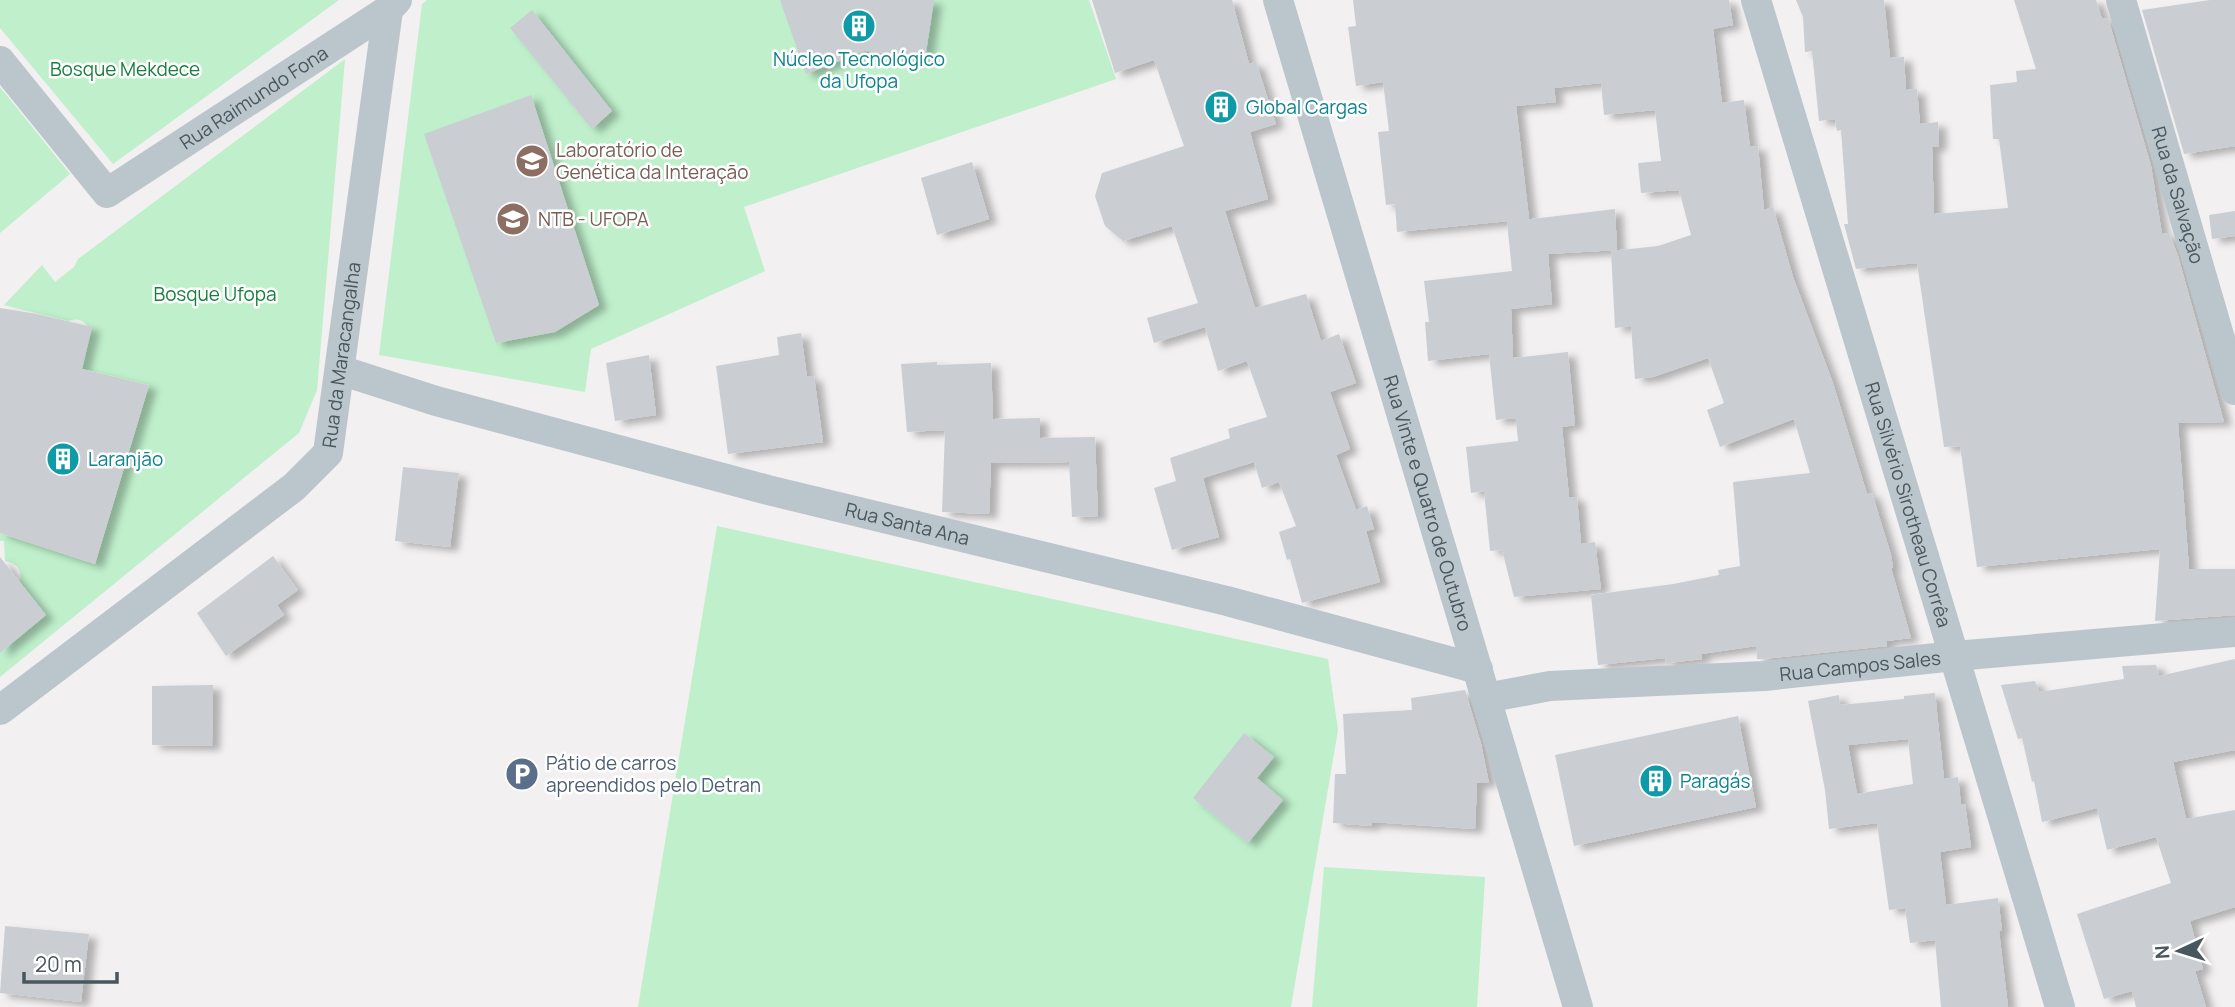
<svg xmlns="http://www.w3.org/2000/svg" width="2235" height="1007" font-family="Manrope,sans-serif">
<defs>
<filter id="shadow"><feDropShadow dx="8" dy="4.5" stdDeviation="3.5" flood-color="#0004"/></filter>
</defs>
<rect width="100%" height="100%" fill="#f2f0f0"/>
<path fill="#bfefcb" d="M0,0h339l-226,164 -113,-136z
M427,0h662l27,79 -372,128 21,64 -174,78 -6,43 -206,-37 43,-351z
M345,59l-28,331 -18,43 -299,244v-86l18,-5c6,-13 1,-23 -13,-25l-1,-20h-4v-8l95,31 54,-179 -74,-18 16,-35c-5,-11 -12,-15 -23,-11l-64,-16 38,-40 13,17 19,-15 4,-8z
M0,87l70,87 -70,59z
M717,526l611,133 10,71 -47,277h-653z
M1324,867l161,10 -8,130h-165z"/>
<path fill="#caced2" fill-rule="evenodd" filter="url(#shadow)" d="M780,0h154l-9,59 -60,-8 -59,23z
M1092,0h140l17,64 7,-2 20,62 -26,8 18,67 -43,12 30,97 51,-14 15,47 18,-7 17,49 -26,9 20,57 -14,6 20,55 11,-4 7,23 -8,2 14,51 -78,21 -12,-44 -3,1 -8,-28 17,-6 -17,-44 -17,6 -8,-26 -51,16 16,59 -47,13 -18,-62 22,-7 -6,-23 60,-20 -2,-9 39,-12 -20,-56 -29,10 -13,-44 -51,16 -7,-25 51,-15 -26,-77 -49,15 -18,-15 -10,-30 7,-23 82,-27 -30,-86 -39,13z
M1353,0h376l4,25 -20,4 9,74 22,-3 6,47 8,-1 6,64 9,-3 20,70 40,106 34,111 5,-1 19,62 2,12 -2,1 20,70 -25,3 1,5 -124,13h-6l-1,-13 -55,8 1,5 -34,4h-2l-1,-5 -67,7 -7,-70 82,-11 46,-9 -1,-5 22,-4 -7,-84 77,-9 -16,-54 -74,28 -13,-37 17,-7 -16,-45 -55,19 -18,2 -4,-53 -16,2 -4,-77 47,-5 33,-11 -12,-45 -38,3 -3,-30 23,-2 -6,-51 -51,5 -3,-32 -47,5 2,14 -40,4 13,113 -132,13 -2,-28 -9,1 -8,-73 11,-1 -6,-49 -27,4 -8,-59 8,-1z
M1796,0h88l6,58 14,-1 2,33 11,-1 3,35 18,-2 1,24 -7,1 2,67 74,-6 -9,-69h-6l-3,-54 27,-3 -1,-11 20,-2 -22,-69h82l6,19 6,-1 43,148 11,68 7,-1 9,23 46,166 -46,1 11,146h46v46l-80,6 5,-72 -183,18 -17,-121 -16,1 -27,-184 -61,6 -12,-45h4l-7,-94 -4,1 -2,-12 -16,2 -7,-70 -7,1 -2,-35z
M2210,0h25v146l-51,8 -42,-144z
M532,10l80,101 -20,18 -82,-101z
M531,95l68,210 -44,27 -59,11 -72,-209z
M972,162l17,57 -52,16 -16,-57z
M1615,209l2,41 -69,4 4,50 -41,5 2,49 55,-6 7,73 -13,2 7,70h8l4,47 14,-2 6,47 -87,8 -12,-47 -12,1 -6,-60 -13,2 -5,-46 52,-6 -3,-32v9l-19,2 -7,-66 -61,7 -3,-39h4l-5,-41 88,-10 -5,-49z
M2235,211v25l-23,3 -3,-24z
M0,308l37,6 55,13 -10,42 67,16 -54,179 -95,-31z
M801,333l6,44 7,-1 9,66 -95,12 -12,-88 63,-11 -2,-18z
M649,355l7,60 -41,6 -9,-58z
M937,362v3l54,-2 2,56 47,-1v20l55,-1 3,79 -26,1 -3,-55 -78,1 -2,51 -47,-2 3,-82 -38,2 -6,-68z
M403,467l56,6 -9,74 -55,-6z
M273,556l25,34 -21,15 7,10 -58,41 -29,-43z
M0,557l46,58 -46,38z
M2235,659v91l-62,12 13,57 49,-9v97l-45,14 13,48 -8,2 11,36h-70l-4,-16 -28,8 -27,-85 94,-31 -15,-46 -49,13 -10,-42 -55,14 -8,-41 -2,1 -10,-44 -4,1 -17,-54 34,-4 4,11 85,-13 -2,-13 34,-1 3,11z
M213,685l-1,61 -60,-1v-59z
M1465,690l16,54 8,39h-12l-2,46 -103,-7v4l-39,-3 2,-49h11l-3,-60 69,-4 -1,-12z
M1935,693l9,86 14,-2 3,28 4,-1 6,43 -31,5 6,53 52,-7 4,32 -3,1 9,76h-67l-6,-67 -25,3 -5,-35 -16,2 -12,-87 -48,6 -4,-39 -17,-89 31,-6 1,10 64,-6v-3zM1908,739l5,45 -56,10 -9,-49z
M1738,716l18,91 -182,39 -19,-91z
M1244,733l30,24 -17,21 26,22 -35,43 -55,-45z
M5,926l84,8 -8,68 -81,-9z"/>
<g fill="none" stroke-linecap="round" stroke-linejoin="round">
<g stroke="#bbc6cc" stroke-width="30">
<path id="s1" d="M1278,0l300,1007"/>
<path id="s2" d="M1756,0l304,1007"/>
<path id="s3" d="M2121,0l114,390"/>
<path id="s4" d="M0,61l107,132 281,-183 9,-10"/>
<path id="s5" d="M340,370l96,31 332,89 459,111 251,68"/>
<path id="s6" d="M1486,698l64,-12 214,-10 191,-20 280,-24"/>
<path id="s7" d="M0,710l294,-223 34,-34 60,-443"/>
</g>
</g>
<defs>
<symbol id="building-disc" viewBox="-11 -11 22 22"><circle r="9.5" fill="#0f9aa8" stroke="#fff"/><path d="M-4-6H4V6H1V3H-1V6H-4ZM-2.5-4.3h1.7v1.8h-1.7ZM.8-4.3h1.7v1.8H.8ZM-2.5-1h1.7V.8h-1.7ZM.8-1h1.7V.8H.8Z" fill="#fff"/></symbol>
<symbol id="university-disc" viewBox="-11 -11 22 22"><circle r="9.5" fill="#8d6e63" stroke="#fff"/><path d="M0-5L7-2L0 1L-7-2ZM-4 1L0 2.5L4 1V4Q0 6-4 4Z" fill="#fff"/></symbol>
<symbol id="parking-disc" viewBox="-11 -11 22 22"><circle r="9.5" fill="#5c6f8a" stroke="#fff"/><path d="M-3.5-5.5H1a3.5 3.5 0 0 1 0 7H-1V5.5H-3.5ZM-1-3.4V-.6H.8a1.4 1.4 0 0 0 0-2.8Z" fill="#fff"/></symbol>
</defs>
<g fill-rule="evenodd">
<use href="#building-disc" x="840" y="7" width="38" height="38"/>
<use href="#building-disc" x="1202" y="88" width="38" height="38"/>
<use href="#university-disc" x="513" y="142" width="38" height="38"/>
<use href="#university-disc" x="494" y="200" width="38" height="38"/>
<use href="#building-disc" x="44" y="440" width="38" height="38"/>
<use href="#parking-disc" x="503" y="755" width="38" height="38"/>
<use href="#building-disc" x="1637" y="762" width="38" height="38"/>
</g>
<g text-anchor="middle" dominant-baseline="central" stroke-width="5" stroke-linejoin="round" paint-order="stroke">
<g font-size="19" fill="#0d838f" stroke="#fff" text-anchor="start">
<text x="859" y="59" text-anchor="middle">Núcleo Tecnológico<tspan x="859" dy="22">da Ufopa</tspan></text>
<text x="1246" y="107">Global Cargas</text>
<text x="88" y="459">Laranjão</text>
<text x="1680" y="781">Paragás</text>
</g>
<g font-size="19" fill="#187f3e" stroke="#fff">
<text x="125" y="69">Bosque Mekdece</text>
<text x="215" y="294">Bosque Ufopa</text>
</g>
<g font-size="19" fill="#48565d" stroke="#fff">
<text stroke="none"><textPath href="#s4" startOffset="345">Rua Raimundo Fona</textPath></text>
<text stroke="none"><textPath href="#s3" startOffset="203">Rua da Salvação</textPath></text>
<text stroke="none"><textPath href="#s7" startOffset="516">Rua da Maracangalha</textPath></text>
<text stroke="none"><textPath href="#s1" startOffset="525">Rua Vinte e Quatro de Outubro</textPath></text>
<text stroke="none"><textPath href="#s2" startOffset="527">Rua Silvério Sirotheau Corrêa</textPath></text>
<text stroke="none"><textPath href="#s5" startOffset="588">Rua Santa Ana</textPath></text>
<text stroke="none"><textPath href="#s6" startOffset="376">Rua Campos Sales</textPath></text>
</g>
<g font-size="19" fill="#785e54" stroke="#fff" text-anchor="start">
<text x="556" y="150">Laboratório de<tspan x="556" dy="22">Genética da Interação</tspan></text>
<text x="538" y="219">NTB - UFOPA</text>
</g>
<g font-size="19" fill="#4e5e75" stroke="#fff" text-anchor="start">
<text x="546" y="763">Pátio de carros<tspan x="546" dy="22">apreendidos pelo Detran</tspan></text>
</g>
</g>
<g transform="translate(2179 951) rotate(266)" stroke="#ffffff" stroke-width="5" paint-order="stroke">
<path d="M0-5L12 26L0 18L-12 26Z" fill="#48565d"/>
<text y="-10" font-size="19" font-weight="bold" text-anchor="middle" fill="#48565d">N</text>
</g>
<path d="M24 972v10h93v-10" fill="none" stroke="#48565d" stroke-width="3.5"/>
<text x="35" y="972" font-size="21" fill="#48565d" stroke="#ffffff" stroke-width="5" paint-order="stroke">20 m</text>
</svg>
